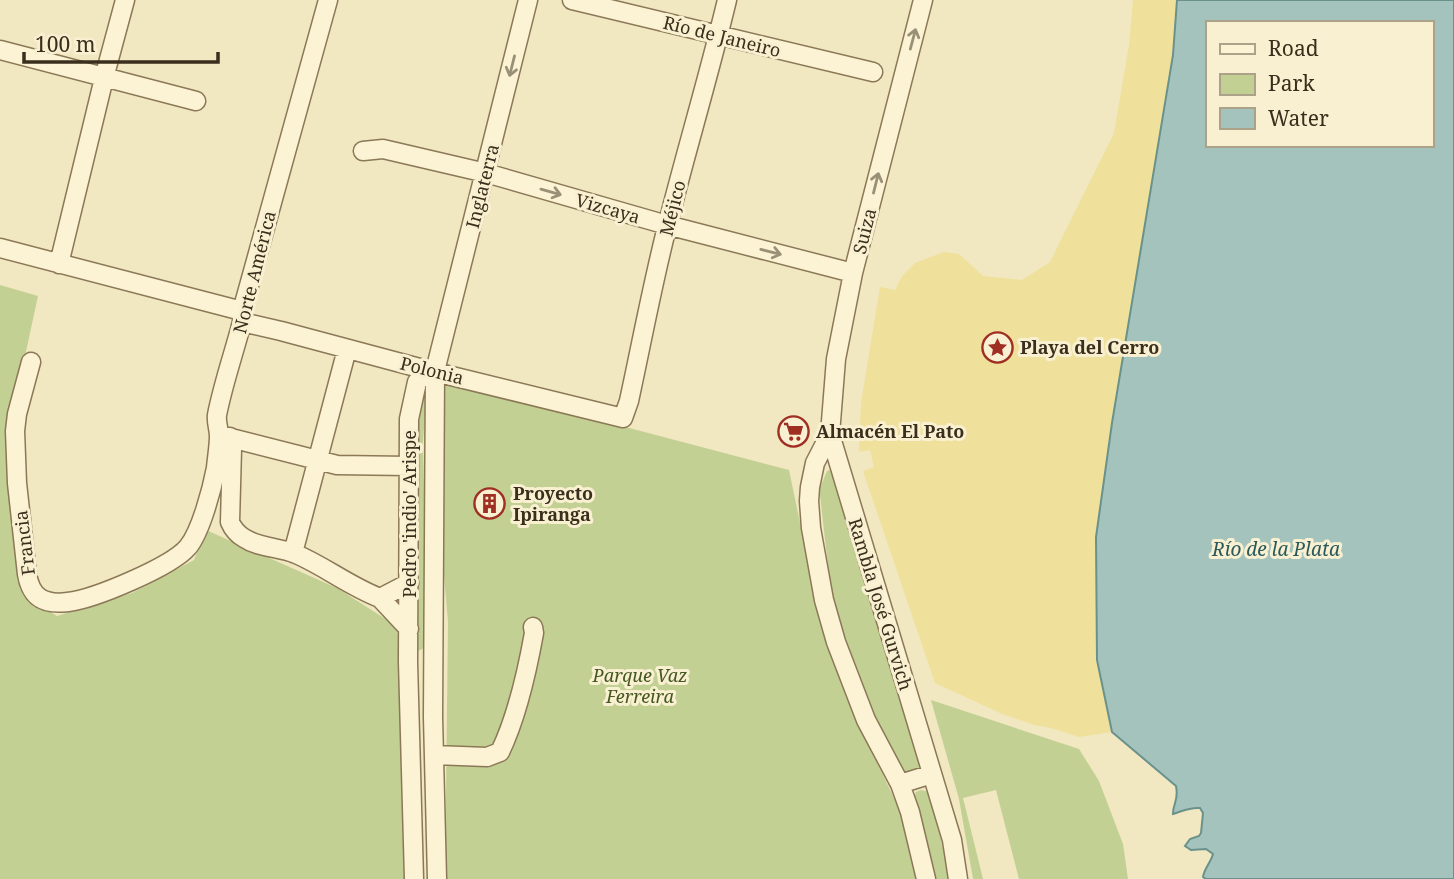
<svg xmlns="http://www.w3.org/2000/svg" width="1454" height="879" font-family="'Noto Serif',serif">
<rect width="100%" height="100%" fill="#f1e7c0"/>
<path fill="#c3d094" d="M0,285l38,11 -29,134 9,147 13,23 26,16 75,-23 62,-33 12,-30 131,58 69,44 1,247h-407z
M447,382l171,43 171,45 20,96 48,155 38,79 14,36 9,43h-473l3,-257 -6,-70v-155z
M424,395l2,4 -3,43 3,147 -2,59 -6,3 -2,-2 -2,-214z
M830,470l8,14 59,209 24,69v7l-15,5c-17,-15 -22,-35 -30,-56 -14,-33 -29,-65 -38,-100 -10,-40 -13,-82 -18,-122v-8l7,-17z
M931,700l148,49 20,32 24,63 5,35h-109l-23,-89 -33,8 20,81h-10l-14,-80z
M921,790l5,1 6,9 18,79h-17l-19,-82 2,-5z"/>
<path fill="#efe19c" d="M1133,0h44l-4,55 -61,368 -16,114 1,123 15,72 -33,5 -28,-9 -17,-3 -32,-11 -67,-31 -72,-212 11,-4 -4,-17 -11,2 2,-49 19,-116 15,3 7,-14 13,-13 29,-11 15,2 24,22 39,4 28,-18 64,-129 15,-88z"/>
<path fill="#a4c3bd" stroke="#6a928c" stroke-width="2" fill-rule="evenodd" d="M1177,0h277v879h-248l-3,-2c1,-8 8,-15 10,-23l-7,-5 -15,1 -6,-4 5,-7 9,-3 2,-3 2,-20 -3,-5c-11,-1 -17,3 -27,6 0,-12 6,-13 3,-28l-64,-54 -15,-72 -1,-123 16,-114 61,-368zM1207,23h224v122h-224z"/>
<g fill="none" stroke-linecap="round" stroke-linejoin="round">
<defs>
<path id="minor" d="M572,0l301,72
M923,0l-70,273 -17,86 -6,75 -15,29 -5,24 -1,14 2,27 13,72 12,42 30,78 34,64 10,28 16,67
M0,50l196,51
M363,151l20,-2 103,24 181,52 186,48
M0,248l242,63
M59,264l45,-186 21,-78
M242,322l39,9 146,39 196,48 6,-17c13,-60 24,-120 39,-178 19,-75 41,-148 59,-223
M31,362l-14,52 -2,17 2,52 10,91c4,24 17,31 41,28 26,-3 103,-35 120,-55 13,-16 24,-58 28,-79 1,-11 3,-22 3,-32 0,-7 -3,-14 -2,-21 6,-31 17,-62 25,-93v-11l86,-311
M830,434l122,406 6,39
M219,435l118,30 72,1
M230,437l2,12 -2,73c3,7 7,12 14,16 15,10 36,9 52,16 30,13 53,32 84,44
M293,553l54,-204
M409,583l-29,15 29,31
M434,755l53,2 13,-5c17,-35 27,-80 34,-119l-1,-6
M900,784l32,-10
M414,879l-6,-217 1,-243 8,-37 10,-12
M437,879l-4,-162 2,-346 93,-371"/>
</defs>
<use href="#minor" stroke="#8b7857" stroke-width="21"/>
<use href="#minor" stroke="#fbf3d4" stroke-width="18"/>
</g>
<defs><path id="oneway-shaft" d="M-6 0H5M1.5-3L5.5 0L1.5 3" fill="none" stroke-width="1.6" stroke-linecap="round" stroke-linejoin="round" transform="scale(1.75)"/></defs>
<g stroke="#9a9078">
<use href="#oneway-shaft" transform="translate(913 39) rotate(-75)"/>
<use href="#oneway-shaft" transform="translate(512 66) rotate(104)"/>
<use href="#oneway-shaft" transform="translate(876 183) rotate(-76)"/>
<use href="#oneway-shaft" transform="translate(551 192) rotate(16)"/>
<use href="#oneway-shaft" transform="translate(771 252) rotate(14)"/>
</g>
<defs>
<symbol id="sight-ring" viewBox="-11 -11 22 22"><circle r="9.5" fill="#f8f0d1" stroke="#9f2e23" stroke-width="1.5"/><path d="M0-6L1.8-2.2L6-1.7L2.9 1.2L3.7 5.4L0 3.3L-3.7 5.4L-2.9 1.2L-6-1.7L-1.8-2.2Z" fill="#9f2e23"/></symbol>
<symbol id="supermarket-ring" viewBox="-11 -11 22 22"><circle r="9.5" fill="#f8f0d1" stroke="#9f2e23" stroke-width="1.5"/><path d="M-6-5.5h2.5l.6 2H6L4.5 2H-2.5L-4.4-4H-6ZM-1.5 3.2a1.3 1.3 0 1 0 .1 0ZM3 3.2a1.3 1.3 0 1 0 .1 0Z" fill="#9f2e23"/></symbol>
<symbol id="building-ring" viewBox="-11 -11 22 22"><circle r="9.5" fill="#f8f0d1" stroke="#9f2e23" stroke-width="1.5"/><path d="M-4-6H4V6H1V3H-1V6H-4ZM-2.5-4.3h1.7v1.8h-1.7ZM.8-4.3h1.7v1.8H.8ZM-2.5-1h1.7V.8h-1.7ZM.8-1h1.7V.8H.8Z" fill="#9f2e23"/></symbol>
</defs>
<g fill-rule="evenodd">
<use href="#sight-ring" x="980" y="330" width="35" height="35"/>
<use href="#supermarket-ring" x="776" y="414" width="35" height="35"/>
<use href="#building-ring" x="472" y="486" width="35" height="35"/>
</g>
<g text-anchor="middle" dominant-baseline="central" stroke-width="6" stroke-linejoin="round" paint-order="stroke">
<g font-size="18" fill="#3a2e1c" stroke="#f8f0d1">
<text transform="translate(722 36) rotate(14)">Río de Janeiro</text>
<text transform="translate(482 186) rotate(-76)">Inglaterra</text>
<text transform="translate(608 208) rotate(16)">Vizcaya</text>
<text transform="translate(672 208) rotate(-76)">Méjico</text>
<text transform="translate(864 231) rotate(-76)">Suiza</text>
<text transform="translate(254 272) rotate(-76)">Norte América</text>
<text transform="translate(432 370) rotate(14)">Polonia</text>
<text transform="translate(409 514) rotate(-90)">Pedro 'indio' Arispe</text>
<text transform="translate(24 543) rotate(-97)">Francia</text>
<text transform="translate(881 604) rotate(73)">Rambla José Gurvich</text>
</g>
<g font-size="18" font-weight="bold" fill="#3a2e1c" stroke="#f8f0d1" text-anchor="start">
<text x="1020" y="347">Playa del Cerro</text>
<text x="816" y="431">Almacén El Pato</text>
<text x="513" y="493">Proyecto<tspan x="513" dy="21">Ipiranga</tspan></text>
</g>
<g font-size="18" font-style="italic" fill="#455821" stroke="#f8f0d1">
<text x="640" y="675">Parque Vaz<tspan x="640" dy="21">Ferreira</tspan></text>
</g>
<g font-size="19" font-style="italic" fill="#2a595b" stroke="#f8f0d1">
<text x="1276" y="549">Río de la Plata</text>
</g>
</g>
<rect x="1206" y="21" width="228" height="126" fill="#f8f0d1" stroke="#aca289" stroke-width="2"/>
<rect x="1220" y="44" width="35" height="10" fill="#fbf3d4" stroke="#aca289" stroke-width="2"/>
<text x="1268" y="56" font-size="21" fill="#3a2e1c">Road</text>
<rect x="1220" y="74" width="35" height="21" fill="#c3d094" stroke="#aca289" stroke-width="2"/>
<text x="1268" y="91" font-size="21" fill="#3a2e1c">Park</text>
<rect x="1220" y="108" width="35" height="21" fill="#a4c3bd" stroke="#aca289" stroke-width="2"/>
<text x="1268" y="126" font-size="21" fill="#3a2e1c">Water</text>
<path d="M24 52v10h194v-10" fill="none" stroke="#3a2e1c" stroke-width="3.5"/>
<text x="35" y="52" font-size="21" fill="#3a2e1c" stroke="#f8f0d1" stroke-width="5" paint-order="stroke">100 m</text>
</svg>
